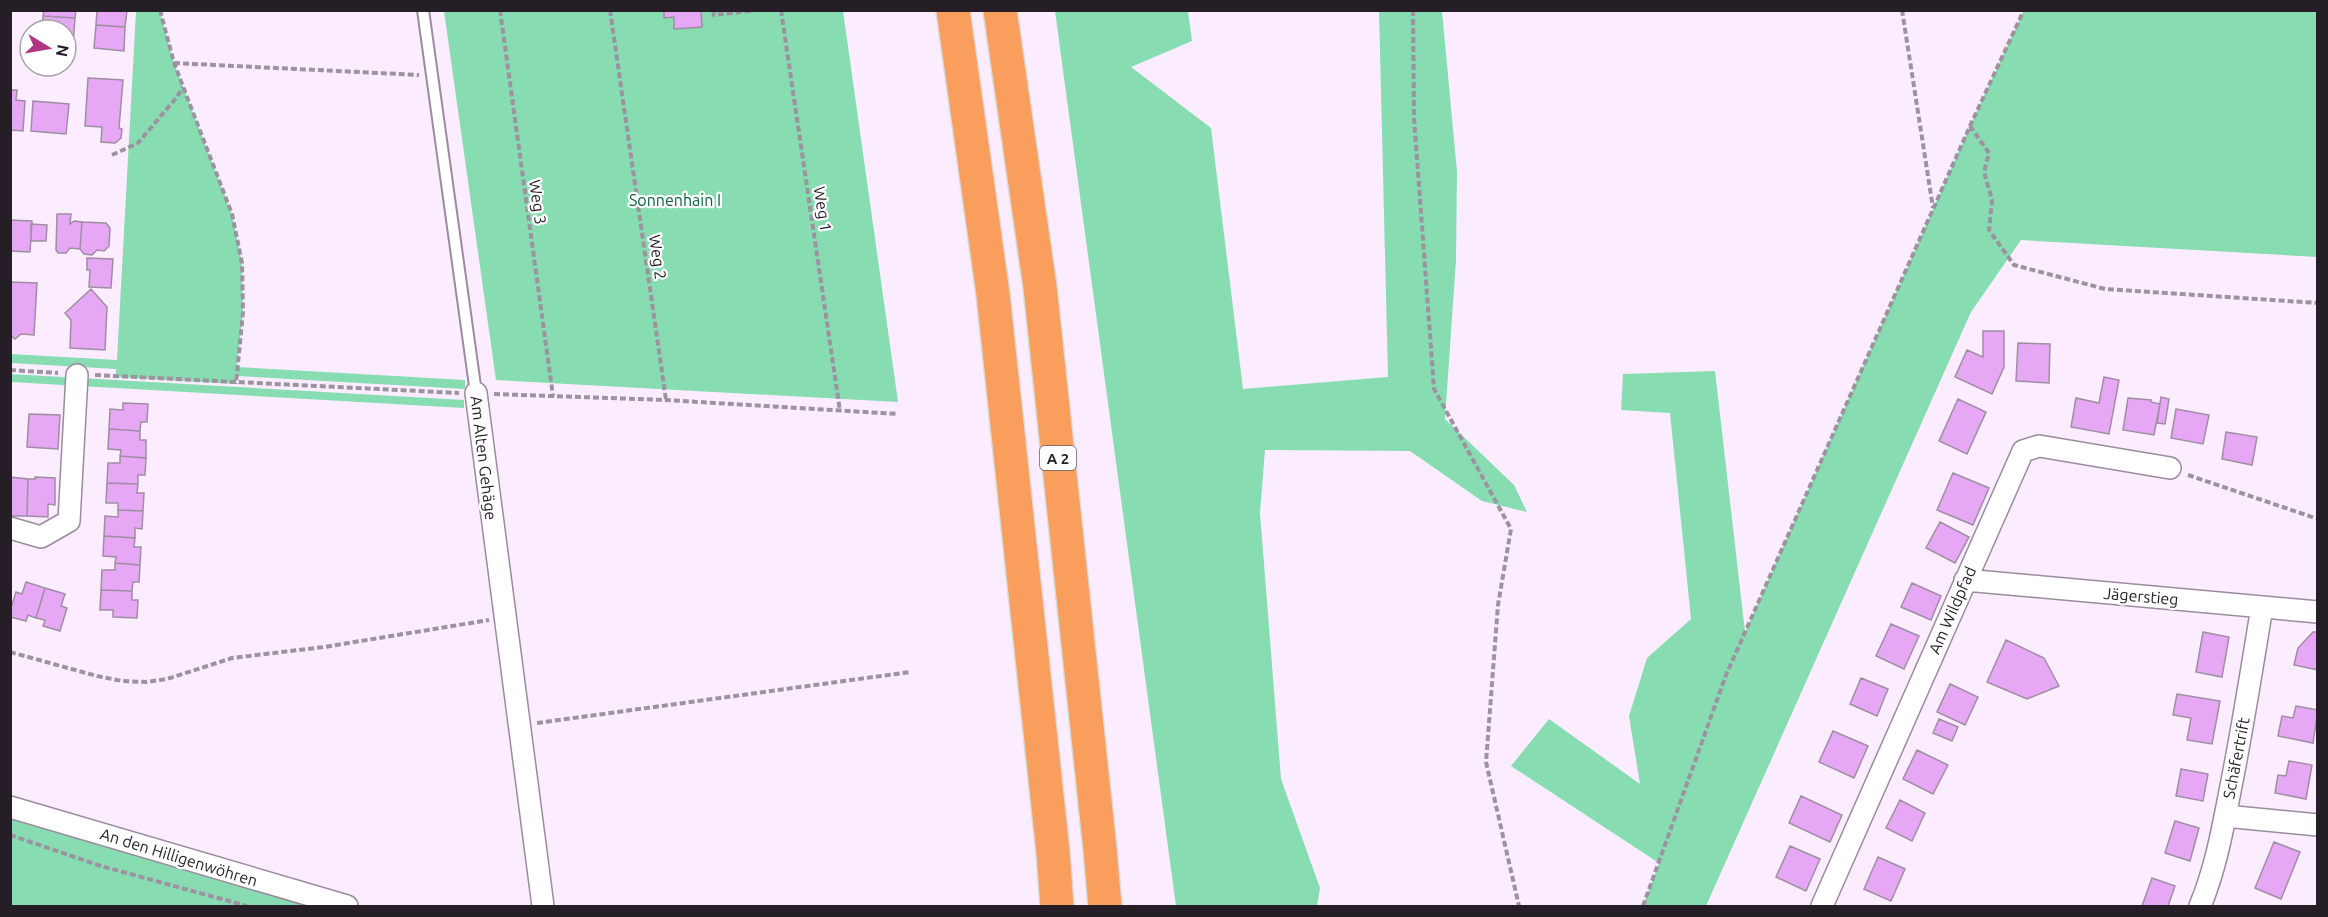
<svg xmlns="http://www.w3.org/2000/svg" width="2328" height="917" font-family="Ubuntu,sans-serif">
<rect width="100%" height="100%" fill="#fbedff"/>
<path fill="#87dcb2" d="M2024,10l293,1v246l-296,-17 -50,72 -265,594h-63l16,-43 -148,-97 38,-47 91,65 -11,-68 18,-58 44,-39 -21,-206 -49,-3 2,-36 92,-3 30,261 225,-506z
M136,11h24l14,52 58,151 10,49 1,49 -6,55 228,13v9l-228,-13 -1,8 -120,-7v-8l-105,-6 -1,-9 107,6z
M444,11h399l55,391 -402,-22z
M1055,11h133l4,30 -61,26 80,61 32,261 145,-12 -9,-366h63l15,161 -1,88 -11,159 69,66 13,27 -45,-11 -72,-50 -145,-1 -5,63 21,266 39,109 -3,18h-141z
M10,374l454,26v8l-453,-26z
M10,818l305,88h-304z"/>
<path fill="#e6a7f4" stroke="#9f8ea2" stroke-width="1.5" d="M44,10h32l-1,8 -32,-2z
M97,10h30l-2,17 -29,-2z
M664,10h37l1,17 -28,2v-12l-10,1z
M43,16l32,2 -2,27 -7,-1v-14h-24z
M96,25l29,2 -1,24 -30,-3z
M88,78l35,2 -4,48 3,1 -1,9 -6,5 -14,-1 1,-15 -17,-1z
M10,90h7l-1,10 9,1 -2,30 -13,-1z
M33,101l36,3 -3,30 -35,-3z
M57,214h14l-1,10 4,-3 8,1 -2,27 -10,-1 -4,5h-8l-2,-3z
M10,220l22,1 -2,31 -20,-1z
M82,222l24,1 4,5 -1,18 -5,5 -7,-1 -5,5 -8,-1 -4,-5z
M31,224l16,1 -1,16h-15z
M87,258l26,1 -2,29 -22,-1 1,-17h-3z
M10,282l27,1 -3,52 -13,-1 -6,5 -5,-4z
M91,289l16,18 -2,43 -35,-2 1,-28 -6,-7z
M1983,331h21v36l-12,27 -37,-17 12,-27 16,7z
M2018,343l32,1 -1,39 -33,-2z
M2104,377l15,3 -10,54 -38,-7 5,-29 23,5z
M2161,397l8,2 -4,25 -8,-1z
M2128,398l23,2v2l9,2 -6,31 -31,-5z
M1958,399l28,13 -19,42 -28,-13z
M123,403l25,1 -1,18h-6l-1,9 -31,-2 1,-20 13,1z
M2176,409l33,6 -6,29 -32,-6z
M29,414l31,1 -2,34 -31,-2z
M109,429l31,2v9h6v18l-26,-2 1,-6 -13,-1z
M2226,432l31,5 -5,28 -30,-6z
M120,456l26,2 -1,17h-7v9l-31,-1 1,-20h12z
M1953,473l36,15 -16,37 -36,-15z
M10,477l18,2 -1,37h-17z
M35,477l20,1v27l-7,-1v13l-21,-1 1,-37h7z
M107,483l31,1 -1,9h7l-1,18 -25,-1v-7h-12z
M118,510l25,1 -1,18 -7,-1v10l-31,-2 1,-20 13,1z
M1940,522l29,15 -14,26 -29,-15z
M104,536l31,2 -1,9h7l-1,18 -25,-2 1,-6 -13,-1z
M115,563l25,2 -1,17h-6l-1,9 -31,-1 1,-20h13z
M26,582l19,6 -9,30 -8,-3 -2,6 -16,-4v-6l6,-19 6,2z
M1912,583l29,13 -10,24 -30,-13z
M45,588l20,6 -4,12 6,2 -7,23 -17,-5 2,-6 -9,-2z
M101,590l31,1v9h6l-1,18 -24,-1v-7h-13z
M1891,624l28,12 -15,33 -28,-13z
M2203,632l26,5 -7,40 -26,-5z
M2313,632h5v38l-24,-5 4,-17z
M2006,640l38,18 15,28 -32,13 -40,-17z
M1861,678l27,11 -11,27 -27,-12z
M1950,684l28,13 -13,28 -28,-13z
M2177,694l43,7 -8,43 -25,-4 4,-22 -18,-3z
M2296,706l22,4 -5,33 -35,-7 4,-20 11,2z
M1939,719l19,8 -6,14 -19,-8z
M1833,731l35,15 -14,32 -35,-16z
M1917,750l31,15 -15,29 -30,-15z
M2289,761l23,4 -6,34 -31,-6 3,-18 8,1z
M2181,769l27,5 -5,27 -27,-5z
M1801,796l41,19 -12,27 -41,-19z
M1900,800l25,13 -13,28 -26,-13z
M2175,821l24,7 -9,33 -25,-8z
M2274,842l26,10 -19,47 -26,-11z
M1790,846l30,13 -14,32 -30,-14z
M1878,857l27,12 -14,32 -27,-12z
M2152,878l23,8 -7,20h-26z"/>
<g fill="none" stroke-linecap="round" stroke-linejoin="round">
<defs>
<path id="lane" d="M423,10l53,383"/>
<path id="street" d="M476,393l67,513
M10,528l31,9 28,-16 8,-146
M1965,580l353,32
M10,807l337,99
M2225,816l93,9
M1822,906l201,-455 16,-5 131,22
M2200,906c16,-38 23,-79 31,-120 12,-60 21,-119 31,-179"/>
<path id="highway" d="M953,10l40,284 60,558 4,54
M1000,10l40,277 60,562 5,57"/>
</defs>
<use href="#lane" stroke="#9b8b9f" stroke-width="14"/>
<use href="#street" stroke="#9b8b9f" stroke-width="24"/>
<use href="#highway" stroke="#dcdbdc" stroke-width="36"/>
<path stroke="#9d929f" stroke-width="4" stroke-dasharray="6 3" stroke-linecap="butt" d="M160,10l14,53 58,151 10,49 1,49 -7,72
M500,10l53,386
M610,10l56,390
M713,10l1,5 43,-5
M781,10l59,401
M1413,10l1,108 20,271 77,140 -13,76 -12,157 33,144
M1902,10l31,198
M174,63l245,12
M1970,126l19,27 -5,19 8,28 -3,30 25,35 91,24 213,14
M112,155l26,-12 39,-46 6,-10
M10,370l48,3
M95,375l364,18
M494,394l172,6 232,14
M2188,475l130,44
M10,652l87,24 25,5 24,1 21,-3 65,-21 92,-11 165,-27
M537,723l373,-51
M10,835l91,31 146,40
M1643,906l83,-231 244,-549 54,-116"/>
<use href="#lane" stroke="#fff" stroke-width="10"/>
<use href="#street" stroke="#fff" stroke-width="21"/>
<use href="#highway" stroke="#f99e5d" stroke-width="33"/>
</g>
<g text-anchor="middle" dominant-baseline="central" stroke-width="4.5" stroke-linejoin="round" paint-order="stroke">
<rect fill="#fff" stroke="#666267" stroke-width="1.5" x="1040" y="446" width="36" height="24" rx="4.5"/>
<g font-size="15" font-weight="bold" fill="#251e26">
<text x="1058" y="458">A 2</text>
</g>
<g font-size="16" fill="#0a6242" stroke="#fff">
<text x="675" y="200">Sonnenhain I</text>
</g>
<g font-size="16" fill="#251e26" stroke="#fff">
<text transform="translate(538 202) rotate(82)">Weg 3</text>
<text transform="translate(823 209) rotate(81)">Weg 1</text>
<text transform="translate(658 257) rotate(82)">Weg 2</text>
<text transform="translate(484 458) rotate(83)">Am Alten Gehäge</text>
<text transform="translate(2141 596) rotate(5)">Jägerstieg</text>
<text transform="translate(1952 610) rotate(-66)">Am Wildpfad</text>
<text transform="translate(2236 758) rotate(-79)">Schäfertrift</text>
<text transform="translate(179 857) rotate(17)">An den Hilligenwöhren</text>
</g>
</g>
<rect width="2328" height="917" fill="none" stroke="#251e26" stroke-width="24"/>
<g transform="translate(48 48) rotate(101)"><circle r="28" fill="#ffffff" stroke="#a8a5a8" stroke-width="1.5"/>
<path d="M0-4.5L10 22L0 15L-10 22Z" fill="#b23584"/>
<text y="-9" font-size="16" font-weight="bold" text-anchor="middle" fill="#251e26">N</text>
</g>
</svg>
